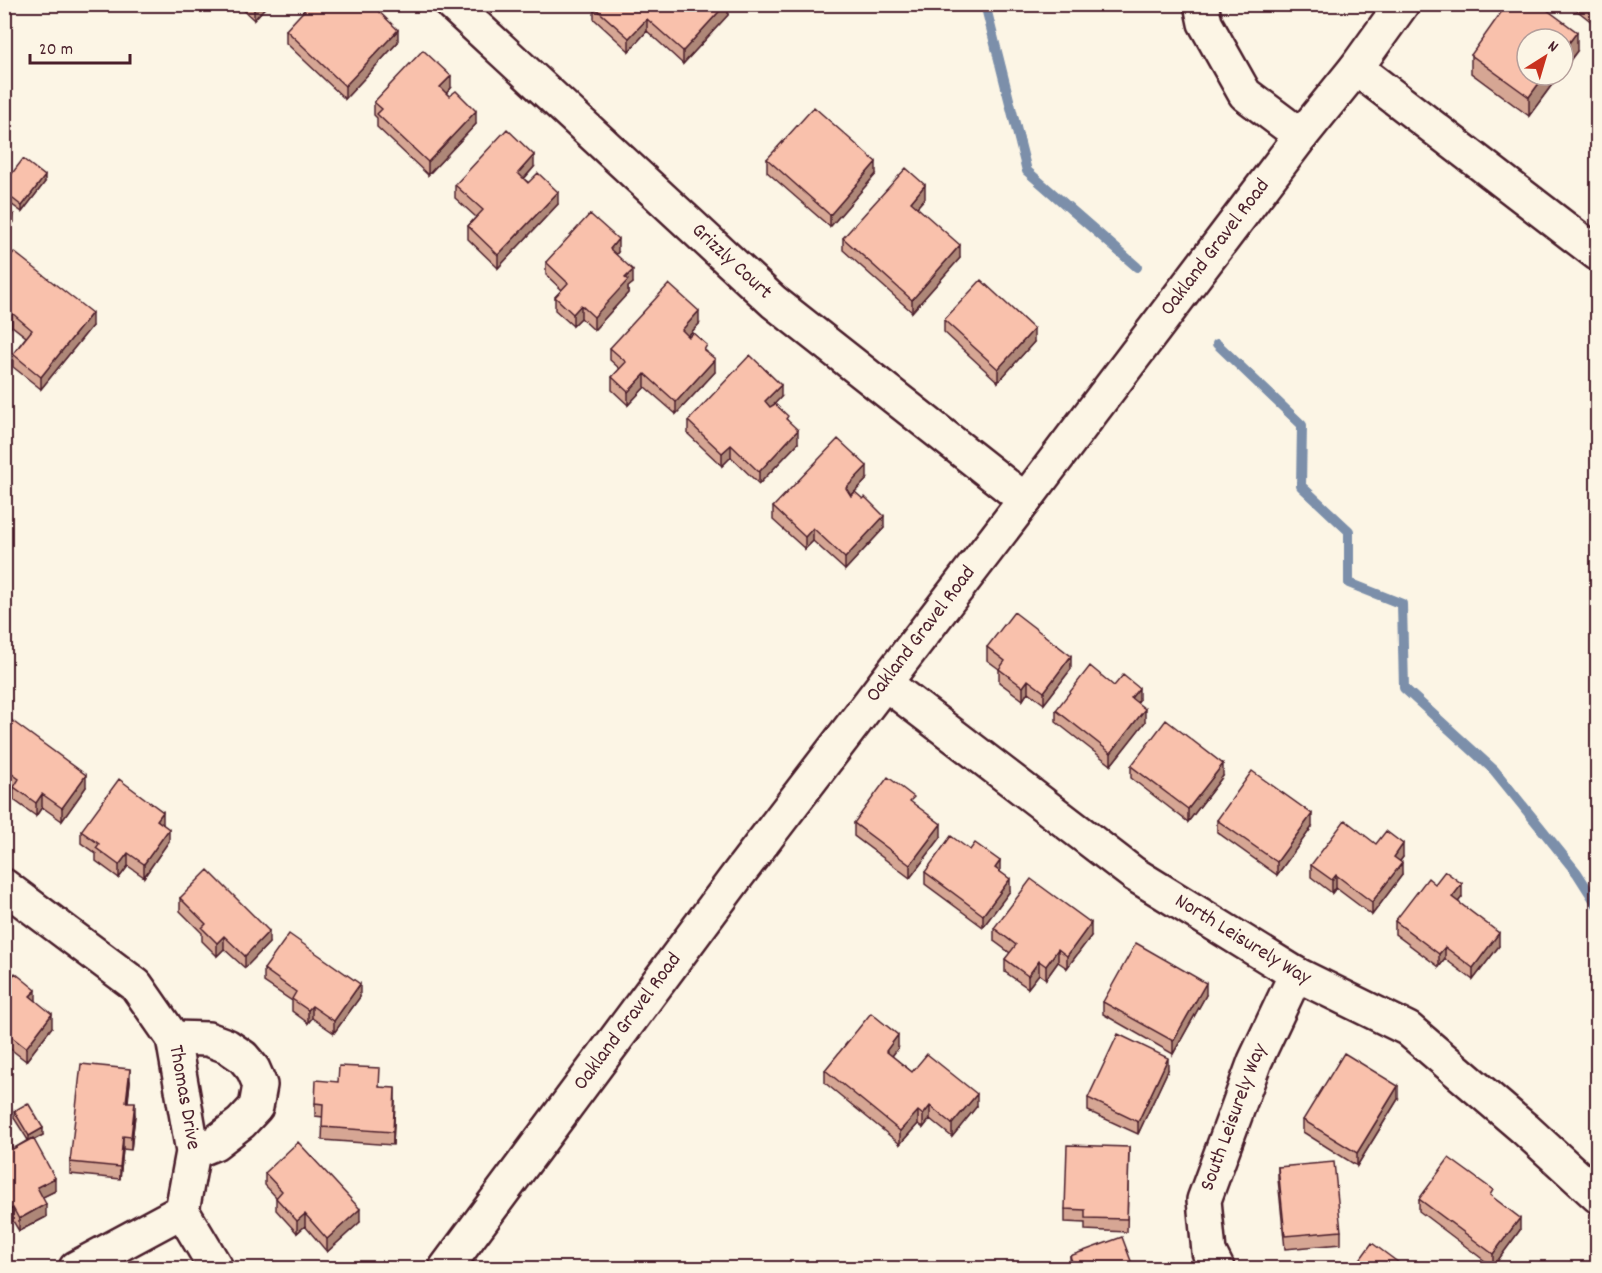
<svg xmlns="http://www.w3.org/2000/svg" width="1602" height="1273" font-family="Dekko,sans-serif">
<rect width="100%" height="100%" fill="#fcf5e5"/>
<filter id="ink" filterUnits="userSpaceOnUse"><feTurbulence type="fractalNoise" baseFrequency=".0167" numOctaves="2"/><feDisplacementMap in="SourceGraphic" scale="12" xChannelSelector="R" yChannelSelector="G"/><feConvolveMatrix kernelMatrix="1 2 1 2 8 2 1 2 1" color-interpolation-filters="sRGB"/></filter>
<g filter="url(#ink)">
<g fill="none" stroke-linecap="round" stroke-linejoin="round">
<path stroke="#7c8faa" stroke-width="10" d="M985,4l42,167 110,96
M1217,344l85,81 -1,61 48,45v52l53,21 2,84 90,82 83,103 21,33"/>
<defs>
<g id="minor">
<path id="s1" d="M452,4l322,298 251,198"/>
<path d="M1201,4l4,19 40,71 56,42"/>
<path d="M1356,68l242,186"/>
<path id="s2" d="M885,683l249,191 162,100 112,55 117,100 73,67"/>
<path id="s3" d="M4,886l132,99 37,53 20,114 -11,59 34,57"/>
<path d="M173,1038l35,1 19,7 16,11 10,12 7,16 -4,22 -15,16 -26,20 -22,9"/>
<path d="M76,1268l106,-57"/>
<path id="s4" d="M446,1268l291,-392 288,-376 276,-364 55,-68 46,-64"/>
<path id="s5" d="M1217,1268l-8,-16 -5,-52 51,-139 41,-87"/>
</g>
</defs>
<use href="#minor" stroke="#4a1f2b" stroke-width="38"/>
<use href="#minor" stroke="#fcf5e5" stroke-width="33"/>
</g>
<path fill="#d6a694" stroke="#4a1f2b" stroke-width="1.5" d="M237,4h31l-14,16z
M728,4v11l-45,49 -36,-33 -18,20 -35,-32v-12z
M1569,4h29v23z
M286,30l112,12 -53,57 -59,-56z
M1577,51l-48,65 -58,-43v-18z
M451,88l-5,5 30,31 -48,51 -51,-48v-9l-3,-3v-13z
M767,159l109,15 -46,53 -63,-55z
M534,167l-10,12 34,25 -60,64 -30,-29v-13l8,-9 -21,-19v-13z
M45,182l-23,30 -18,-13v-15z
M925,198l-8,9 43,51 -48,54 -69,-62v-12z
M618,252l-2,3 17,28 -5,4v6l-34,37 -13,-12 -8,8 -18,-16v-13l7,-7 -16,-15v-13z
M4,256l88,70 -51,63 -28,-22v-13l13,-17 -14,-11 -2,2 -6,-4z
M944,320l90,22 -36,40 -54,-50z
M699,324l-11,12 19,16 8,20 -39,42 -31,-27 -17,18 -16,-15v-13l8,-8 -10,-9v-12z
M781,397l-8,8 15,16 10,22 -39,41 -28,-27 -9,9 -34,-32v-13z
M867,479l-15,16 11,4 21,29 -39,42 -32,-29 -8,8 -32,-29v-13z
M987,647l84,22 -27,35 -16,-12 -5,8 -24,-18v-13l-12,-9z
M1114,686l25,14 -2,3 8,19 -34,43 -55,-43v-12z
M4,729l82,58 -24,34 -20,-14 -6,9 -22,-16v-12l-6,-4v-4l-4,-3z
M1131,766l92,10 -35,46 -57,-44z
M1217,820l95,7 -35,48 -60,-43z
M854,823l87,14 -31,41 -56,-42z
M163,824l6,17 -25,36 -16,-11 -9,12 -23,-17v-7l-15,-11v-12z
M1376,844l27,13 -3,4 2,14 -30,40 -36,-27 -4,5 -21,-16v-12z
M925,872h75l10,19 -27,36 -58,-43z
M1435,884l27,13 -4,5 41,44 -26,34 -28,-21 -6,8 -44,-33v-13z
M180,898l89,45 -24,25 -21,-19 -7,7 -15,-15v-8l-22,-22z
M994,928l97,8 -24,32 -9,-6 -12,17 -7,-5 -11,14 -23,-16v-13l5,-6 -16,-12z
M264,969l96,28 -26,36 -22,-15 -4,5 -16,-12v-10l-28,-19z
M4,978l32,23 16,26 -26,34 -22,-17z
M1206,995l-33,59 -70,-40v-12z
M898,1048l-6,8 20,16 65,34 -25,31 -22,-18 -7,9 -5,-4 -18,20 -75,-61v-13z
M1168,1070l-30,64 -50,-23v-13z
M130,1082l-2,20 7,13 -4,35 -8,-1 -3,30 -50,-5v-12z
M380,1087l15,13 -2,45 -71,-5 1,-23 -8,-1v-13z
M1398,1099l-41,67 -54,-34v-12z
M14,1111l29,24 -9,5 21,51 -13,6 4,20 -27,14 -6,-10v-72l15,-9 -14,-22z
M1129,1147l-2,85 -42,-2v-7l-20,-1v-13z
M1278,1167l63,64v13l-56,5 -7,-70z
M265,1173l95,49 -33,30 -22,-26 -8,7 -21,-23v-13l-11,-12z
M1493,1198l27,32 -27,37 -74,-56v-12z
M1070,1256l64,13h-64z"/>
<path fill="#ae8778" stroke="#4a1f2b" stroke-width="1.5" d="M256,4h12l-14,16v-13z
M726,4h2v11l-45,49v-13z
M647,19v12l-18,20v-13z
M398,30v12l-53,57v-13z
M1577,32v19l-14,18v-18z
M1545,75h14l-30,41v-19z
M451,76v12l-11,12v-13z
M476,111v13l-48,51v-13z
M534,155v12l-16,18v-12z
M876,162v12l-46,53v-12z
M45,176v6l-23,30v-6z
M925,185v13l-14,16v-12z
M558,192v12l-60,64v-13z
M14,215v7l-10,12v-6z
M618,239v13l-8,10v-13z
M960,245v13l-48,54v-12z
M633,270v13l-5,4v6l-34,37v-13l31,-39z
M581,305v13l-8,8v-12z
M699,311v13l-17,18v-12z
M12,313v13l-2,2v-12z
M92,313v13l-51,63v-12z
M1034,329v13l-36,40v-13z
M715,359v13l-39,42v-12z
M645,374v13l-17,18v-13z
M781,385v12l-16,17v-13z
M798,430v13l-39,41v-12z
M731,445v12l-9,9v-13z
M867,466v13l-21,22v-13z
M884,516v12l-39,42v-12z
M813,528v13l-8,8v-12z
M1071,656v13l-27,35v-12z
M1028,680v12l-5,8v-13z
M1139,688v12l-8,11v-13z
M1145,709v13l-34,43v-12z
M1223,764v12l-35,46v-13z
M86,775v12l-24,34v-13z
M42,794v13l-6,9v-13z
M163,812v13l-6,-5z
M1312,814v13l-35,48v-13z
M941,824v13l-31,41v-13z
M169,829v12l-25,36v-13z
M1403,844v13l-9,12v-12z
M128,853v13l-9,12v-13z
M1000,861v12l-5,-5z
M1402,863v12l-30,40v-13z
M1336,875v13l-4,5v-13z
M1010,879v12l-27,36v-12z
M1462,884v13l-10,13v-13z
M1091,923v13l-24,32v-12z
M269,931v12l-24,25v-12z
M1499,933v13l-26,34v-12z
M224,936v13l-7,7v-13z
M1445,947v12l-6,8v-13z
M1058,949v13l-12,17v-13z
M1039,961v13l-11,14v-12z
M1206,983v12l-33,59v-13z
M360,984v13l-26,36v-12z
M36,990v12l-6,-6z
M312,1006v12l-4,5v-13z
M52,1014v13l-26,34v-13z
M898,1035v13l-12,16v-13z
M1168,1058v12l-30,64v-12z
M130,1069v13l-4,32v-12z
M1398,1086v13l-41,67v-13z
M395,1088v12l-2,45v-13z
M977,1094v12l-25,31v-13z
M135,1102v13l-4,35v-13z
M930,1106v13l-7,9v-13z
M918,1111v13l-18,20v-13z
M43,1128v7l-14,7v-6z
M123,1136v13l-3,30v-12z
M55,1178v13l-18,9v-13z
M46,1204v13l-27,14v-12z
M13,1208v13l-9,4v-12z
M360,1209v13l-33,30v-13z
M305,1214v12l-8,7v-12z
M1520,1218v12l-27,37v-13z"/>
<path fill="#f9c1ac" stroke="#4a1f2b" stroke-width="1.5" d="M310,4h61l27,26 -53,56 -59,-56z
M596,4h130l-43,47 -36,-32 -18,19 -35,-31z
M1507,4h32l38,28 -14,19v-12h-36v36h18l-16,22 -58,-42z
M423,50l28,26 -11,11 9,9 7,-5 20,20 -48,51 -51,-48 5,-5 -8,-7z
M814,107l62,55 -46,53 -63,-56z
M507,129l27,26 -16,18 10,10 10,-10 20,19 -60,63 -30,-29 15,-16 -28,-25z
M23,159l22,17 -23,30 -18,-14v-8z
M906,168l19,17 -14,17 49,43 -48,55 -69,-62z
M4,208l10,7 -10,13z
M590,214l28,25 -8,10 23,21 -8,8 3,2 -34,37 -13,-12 -8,9 -18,-17 13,-14 -22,-21z
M14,252l78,61 -51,64 -28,-23 19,-24 -20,-17 -2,3 -6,-5v-55l4,3z
M981,280l53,49 -36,40 -54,-49z
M669,284l30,27 -17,19 7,7 4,-4 14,12 -3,5 11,9 -39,43 -31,-28 -17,18 -16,-15 14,-15 -16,-14z
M750,355l31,30 -16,16 5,6 5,-3 13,12 -2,3 12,11 -39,42 -28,-27 -9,8 -34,-32z
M838,439l29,27 -21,22 5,8 4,-4 8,7 2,-2 19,19 -39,42 -32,-30 -8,9 -32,-30z
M1014,612l57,44 -27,36 -16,-12 -5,7 -24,-18 6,-8 -18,-14z
M1090,666l24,20 9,-11 16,13 -8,10 14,11 -34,44 -55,-43z
M11,720l75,55 -24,33 -20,-14 -6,9 -22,-16 5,-8 -11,-8 2,-2 -6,-5v-35z
M1166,720l57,44 -35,45 -57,-43z
M1252,771l60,43 -35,48 -60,-42z
M888,777l26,20 -4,4 31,23 -31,41 -56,-42z
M119,779l44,33 -6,8 12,9 -25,35 -16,-11 -9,12 -23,-17 3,-4 -18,-13z
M1345,820l31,24 10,-13 17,13 -9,13 8,6 -30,39 -36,-27 -4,5 -21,-15z
M951,836l19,14 5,-7 25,18 -5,7 15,11 -27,36 -58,-43z
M208,870l61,61 -24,25 -21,-20 -7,7 -15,-15 4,-4 -26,-26z
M1445,871l17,13 -10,13 47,36 -26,35 -28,-21 -6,7 -44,-33 33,-43 7,6z
M1031,879l60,44 -24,33 -9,-7 -12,17 -7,-5 -11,15 -23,-17 11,-14 -22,-17z
M289,934l71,50 -26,37 -22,-15 -4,4 -16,-11 4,-7 -32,-23z
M1136,943l70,40 -33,58 -70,-39z
M15,973l21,17 -6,6 22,18 -26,34 -22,-17v-53l5,3z
M871,1013l27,22 -12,16 26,21 15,-18 50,40 -25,30 -22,-18 -7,9 -5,-4 -18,20 -75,-61z
M1118,1034l50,24 -30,64 -50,-24z
M1344,1053l54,33 -41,67 -54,-33z
M81,1064l49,5 -4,33h9l-4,35 -8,-1 -3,31 -50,-5z
M339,1066l41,2 -1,19 16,1 -2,44 -71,-5 1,-23 -8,-1 1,-23 22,2z
M28,1103l15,25 -14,8 -15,-25z
M4,1134l9,15 20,-11 22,40 -18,9 9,17 -27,15 -6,-11 -9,5z
M298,1142l62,67 -33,30 -22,-25 -8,7 -21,-23 6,-7 -17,-18z
M1067,1145l62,2 -2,72 -42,-1v-8l-20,-1z
M1449,1158l44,32 -3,5 30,23 -27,36 -74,-55z
M1334,1162l7,69 -56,5 -7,-69z
M1122,1237l12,32h-59l-5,-13z
M1372,1243l35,26h-54z"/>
</g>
<g text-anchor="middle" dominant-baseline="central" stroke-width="4.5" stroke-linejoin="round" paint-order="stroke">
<g font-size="21" fill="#4a1f2b" stroke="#fcf5e5">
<text stroke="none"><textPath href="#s4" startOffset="1278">Oakland Gravel Road</textPath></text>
<text stroke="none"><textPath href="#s1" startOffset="380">Grizzly Court</textPath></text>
<text stroke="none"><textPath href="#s4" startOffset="792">Oakland Gravel Road</textPath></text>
<text stroke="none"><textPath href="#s2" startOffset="441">North Leisurely Way</textPath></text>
<text stroke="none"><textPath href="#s4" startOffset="306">Oakland Gravel Road</textPath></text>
<text stroke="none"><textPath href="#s3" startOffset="290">Thomas Drive</textPath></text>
<text stroke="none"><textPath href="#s5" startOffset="158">South Leisurely Way</textPath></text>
</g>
</g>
<rect width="1602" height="1273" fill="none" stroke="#fcf5e5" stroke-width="24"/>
<rect x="12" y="12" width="1578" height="1249" fill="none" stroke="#4a1f2b" stroke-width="2" filter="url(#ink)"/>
<g transform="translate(1545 57) rotate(37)"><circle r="28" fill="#fcf5e5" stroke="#b59f9b" stroke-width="1.5"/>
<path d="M0-4.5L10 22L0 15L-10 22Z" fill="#c8321e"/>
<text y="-9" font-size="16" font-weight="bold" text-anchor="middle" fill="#4a1f2b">N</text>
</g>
<path d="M30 54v9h100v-9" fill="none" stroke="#4a1f2b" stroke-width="3"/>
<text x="39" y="54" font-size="18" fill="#4a1f2b" stroke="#fcf5e5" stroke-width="4.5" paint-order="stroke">20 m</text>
</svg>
